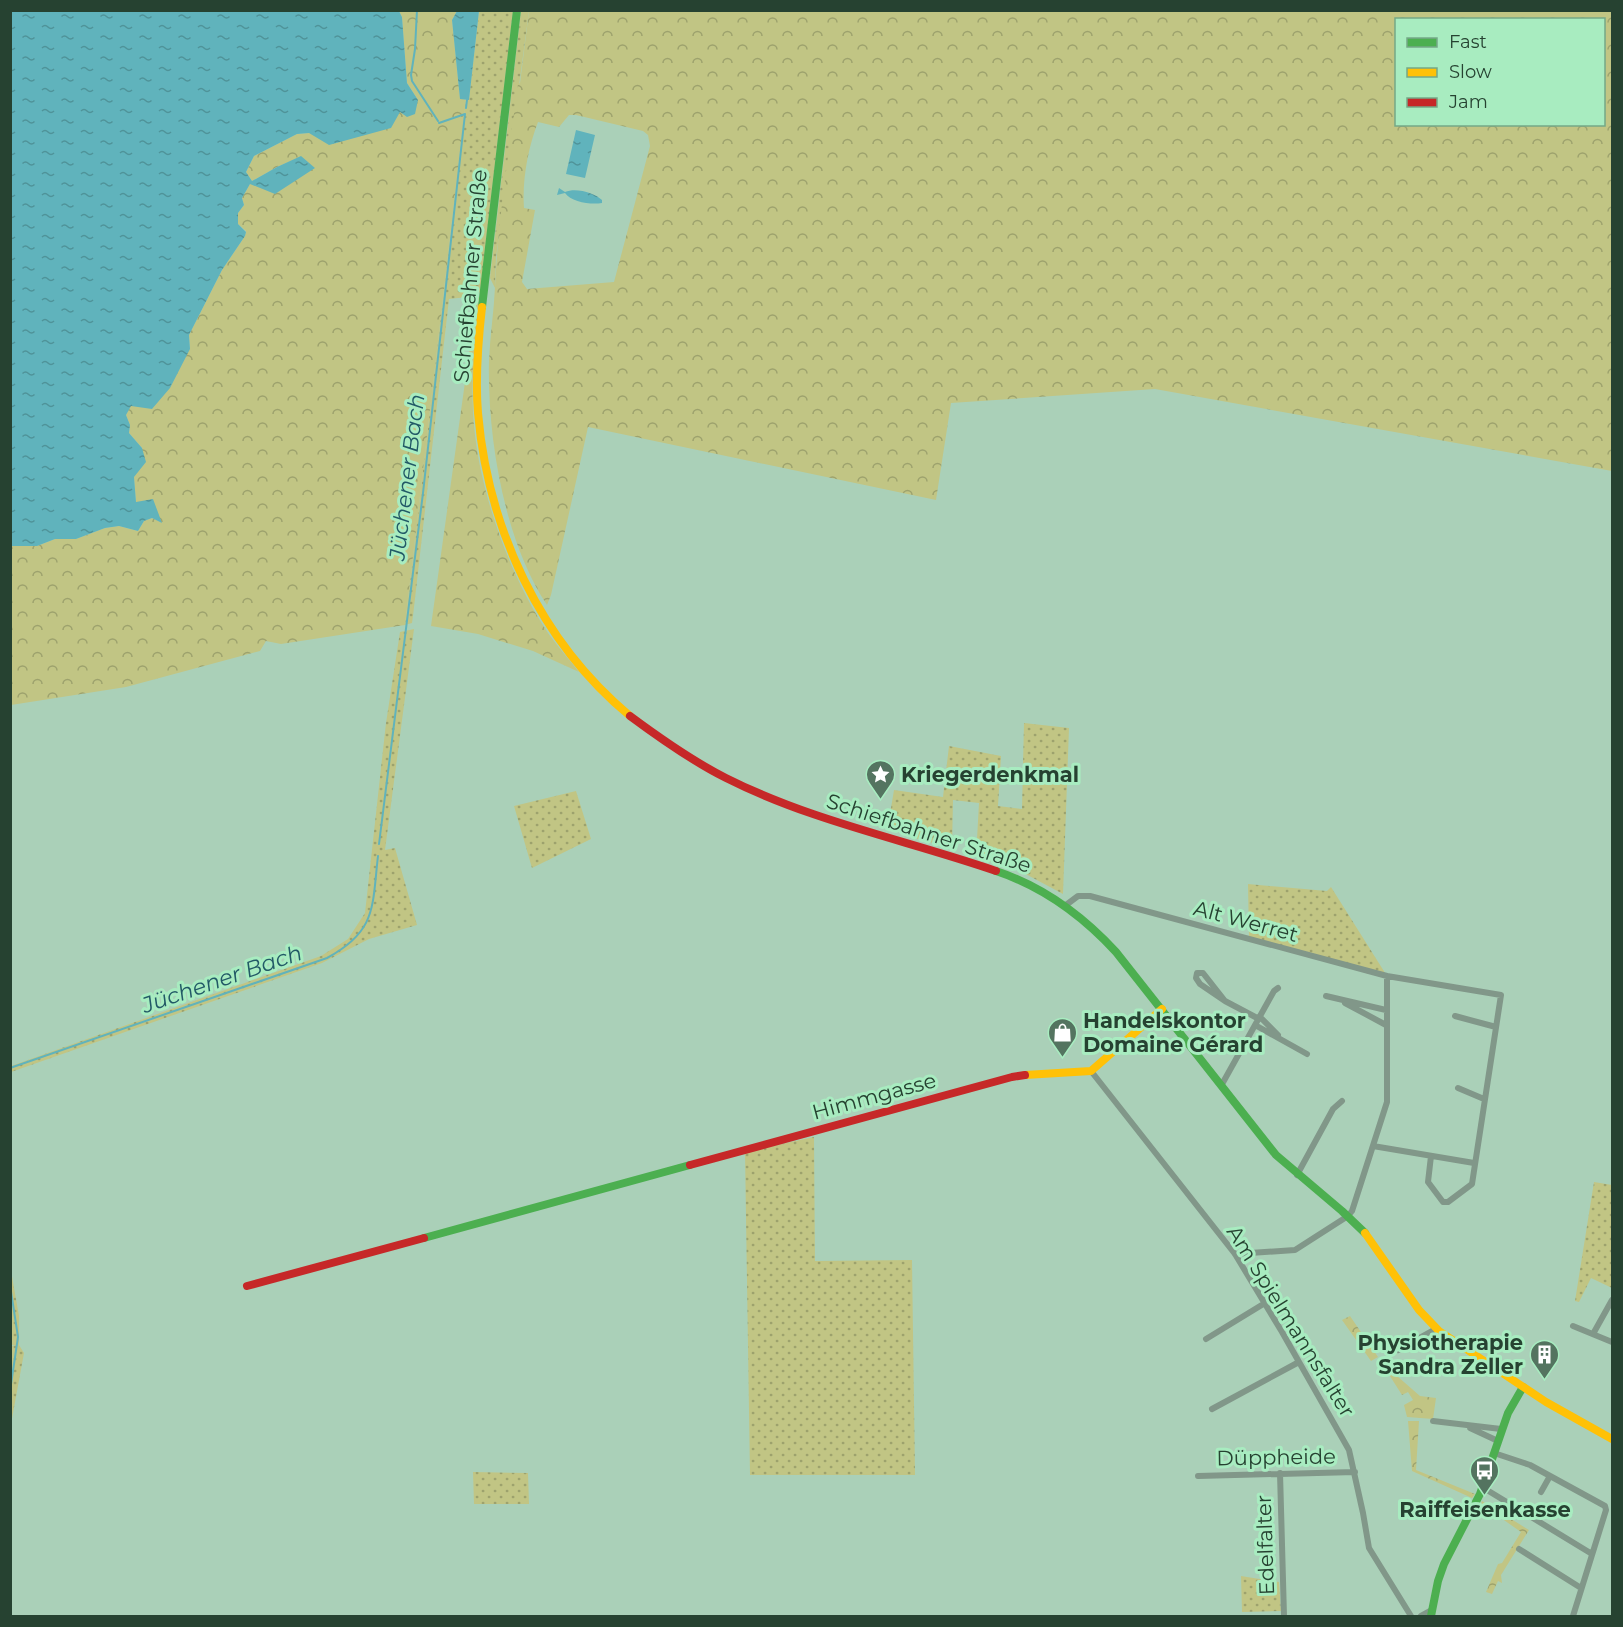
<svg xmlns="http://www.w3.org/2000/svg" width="1623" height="1627" font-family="Montserrat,sans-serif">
<defs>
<pattern id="grass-dots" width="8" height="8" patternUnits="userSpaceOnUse" patternTransform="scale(1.5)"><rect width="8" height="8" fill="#c1c584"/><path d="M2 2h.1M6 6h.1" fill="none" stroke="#9da26d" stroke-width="1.8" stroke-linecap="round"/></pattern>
<pattern id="forest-crowns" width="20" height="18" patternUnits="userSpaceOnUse" patternTransform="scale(1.5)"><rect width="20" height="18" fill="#c1c584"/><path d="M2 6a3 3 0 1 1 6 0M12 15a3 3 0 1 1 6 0" fill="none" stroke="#9da26d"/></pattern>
<pattern id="water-ripples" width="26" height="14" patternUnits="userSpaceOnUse" patternTransform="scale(1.5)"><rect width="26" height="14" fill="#60b3bc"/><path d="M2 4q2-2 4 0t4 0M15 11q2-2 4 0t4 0" fill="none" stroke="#4f9399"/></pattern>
</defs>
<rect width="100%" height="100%" fill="#aad0b8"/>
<path fill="url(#grass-dots)" d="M479,11h34l-33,281 -3,1v3l-28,3 -36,317 -1,7 -7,2 61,-525 3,-1z
M521,11h8l-33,247 -1,30 -5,-10z
M414,629l-29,221 10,-2 22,77 -48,14 -47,24 -311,109v-6l310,-110 27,-17 17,-26 21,-190 14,-91z
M1024,723l45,5 -6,166 -43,-23 -44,-14 3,-54 -26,-3 -1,48 -45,-12 -19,-10 6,-36 49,7 6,-51 52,10 -3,50 24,3z
M576,791l15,48 -59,29 -18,-62z
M1248,884l79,7 4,-4 56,89 -138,-38z
M814,1137l1,124 97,-1 3,215h-165l-5,-323z
M1594,1182l18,3v103l-21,-10 -12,24 -4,-1z
M10,1265l9,51v29l5,8 -13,71v-78h6l-6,-1z
M473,1472l55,1 1,31h-55z
M1241,1576l38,6 2,29 -39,1z"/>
<path fill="url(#forest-crowns)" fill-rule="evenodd" d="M399,11h58l-5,9 8,78 6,2 -61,525 -124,19 -15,-3 -6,10 -134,36 -115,18 -1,-159h27l18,-7h21l29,-11 14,-2 19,5 6,-10 8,-3 9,4 -25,-20 -2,-25 8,-29 -13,-15 1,-8 -4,-10 4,-9 60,-57 -1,-14 33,-65 23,-34 1,-5 -8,-7v-11l6,-8 -2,-7 8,-14 50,-27 -23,10 -25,14 -6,-9 8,-16 43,-22 12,-1 92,-21 17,-12 -11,-17 -5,-66z
M529,11h1083v460l-457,-82 -204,14 -15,97 -348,-73 -37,168 -4,10c-43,-64 -60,-169 -58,-245 1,-25 5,-49 6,-73 3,-68 14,-136 23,-203l2,-1zM1396,20h208v104h-208zM569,115h7l67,16 5,4 2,11 -36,136 -87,7 -5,-7 13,-72 -11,-2c-2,-28 4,-60 14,-86l21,5z
M477,296l2,2c-4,38 -8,75 -6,113 3,72 35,163 75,222 10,14 21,26 31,39l-46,-21 -55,-17 -47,-8z
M1350,1316l28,41 -7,4 -29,-41z
M1381,1362l39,34 16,2 -3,21 -26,-2 -3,-12 9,-5 -5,-8 -6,3z
M1408,1421h11l-3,49 59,24 -3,4 -60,-27z
M1482,1501l47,29 -28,45 1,8 -4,-2 -6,13 -6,-2 12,-28 4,-1 19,-31 -40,-28z"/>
<path fill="url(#water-ripples)" d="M11,10l388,1 3,6 5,66 11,17 -3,14 -8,3 -7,-5 -9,16 -62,17 -20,-12 -12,1 -43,22 -8,16 6,9 25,-14 24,-11 14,12 -40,26 -25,-10 -8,14 2,7 -6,8v11l8,8 -1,4 -23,34 -33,65 1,14 -20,39 -18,21 -21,-3 -5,9 4,10 -1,8 13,15 4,14 -12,15 2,25 17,-3 9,24 -10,-5 -8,3 -6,10 -19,-5 -14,2 -29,11h-21l-18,7h-26z
M457,11h22l-10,89 -9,-1 -8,-79z
M576,130l19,5 -10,43 -19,-4z
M559,188l6,4c11,-5 30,1 37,8v3c-11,2 -31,-1 -37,-10l-8,2z"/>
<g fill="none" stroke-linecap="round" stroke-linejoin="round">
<path stroke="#60b3bc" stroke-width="2" d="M417,10l-2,39 -4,26 1,6 26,40
M466,108l1,-8
M379,844l44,-351 42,-379 -26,9
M10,1068l317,-110c50,-27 45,-51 51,-102
M10,1285l8,52 -8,54"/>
<path stroke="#819789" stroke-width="6" d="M1066,905l12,-9h12l297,80v126l-35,109 -4,5 -53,34 -60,4
M1387,976l114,19 -29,189 -24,18h-5l-15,-20 3,-26
M1326,996l60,14
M1225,1001l-25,-17 -4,-6 1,-5h6l22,28 34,18
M1345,1003l41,22
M1455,1016l41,11
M1260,1017l18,18
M1255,1025l52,29
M1091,1071l144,183 47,78 67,118 14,63 6,35 42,68
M1221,1086l53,-95 4,-3
M1458,1088l26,11
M1373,1146l101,17
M1297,1175l36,-66 9,-8
M1573,1326l39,16
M1593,1334l19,-34
M1206,1339l59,-36
M1398,1350l38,-21
M1212,1409l87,-47
M1433,1421l68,8
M1470,1428l28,13
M1494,1453l36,12 75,41 1,4 -33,106
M1280,1473l4,143
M1198,1476l157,-4
M1482,1487l110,67
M1541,1492l9,-16
M1519,1549l62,39
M1421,1616l11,-6"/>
<path stroke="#4caf50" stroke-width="8" d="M482,307l35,-297
M996,871c48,16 86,44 120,81l160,203 66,56 23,22
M424,1238l266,-73
M1431,1616l7,-35 6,-17 36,-70 28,-81 15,-26"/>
<path stroke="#ffc107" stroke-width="8" d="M482,307c-4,35 -7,71 -4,106 10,116 62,228 152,303
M1025,1075l66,-4 71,-62
M1365,1233l54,77 20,21 107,71 66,37"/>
<path stroke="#c62828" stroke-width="8" d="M630,716c31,23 62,45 96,62 85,43 180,62 270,93
M690,1165l322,-88 13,-2
M247,1286l177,-48"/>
</g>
<defs>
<symbol id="sight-pin" viewBox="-11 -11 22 30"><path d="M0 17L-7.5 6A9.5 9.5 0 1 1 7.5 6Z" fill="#547460" stroke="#a8ecc0"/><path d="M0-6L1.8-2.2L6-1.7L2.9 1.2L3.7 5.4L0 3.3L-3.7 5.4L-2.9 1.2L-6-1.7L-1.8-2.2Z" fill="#fff"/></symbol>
<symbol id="shop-pin" viewBox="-11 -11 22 30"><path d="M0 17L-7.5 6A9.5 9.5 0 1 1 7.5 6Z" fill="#547460" stroke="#a8ecc0"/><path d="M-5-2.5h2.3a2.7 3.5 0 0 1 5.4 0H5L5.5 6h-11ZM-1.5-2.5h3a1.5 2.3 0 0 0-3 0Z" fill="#fff"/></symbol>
<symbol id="building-pin" viewBox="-11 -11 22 30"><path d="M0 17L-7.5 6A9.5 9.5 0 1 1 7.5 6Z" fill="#547460" stroke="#a8ecc0"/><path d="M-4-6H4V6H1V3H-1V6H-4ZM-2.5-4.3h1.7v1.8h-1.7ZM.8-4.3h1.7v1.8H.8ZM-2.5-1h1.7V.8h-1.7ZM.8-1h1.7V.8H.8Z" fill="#fff"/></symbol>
<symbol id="bus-pin" viewBox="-11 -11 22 30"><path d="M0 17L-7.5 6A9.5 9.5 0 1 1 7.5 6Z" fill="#547460" stroke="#a8ecc0"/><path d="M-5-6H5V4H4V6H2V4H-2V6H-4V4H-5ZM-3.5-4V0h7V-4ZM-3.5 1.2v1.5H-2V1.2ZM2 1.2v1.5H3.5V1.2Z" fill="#fff"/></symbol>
</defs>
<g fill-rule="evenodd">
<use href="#sight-pin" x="864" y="758" width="33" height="45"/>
<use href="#shop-pin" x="1046" y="1016" width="33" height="45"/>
<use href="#building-pin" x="1528" y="1338" width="33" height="45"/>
<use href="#bus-pin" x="1468" y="1454" width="33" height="45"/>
</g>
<g text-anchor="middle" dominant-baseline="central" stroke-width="6" stroke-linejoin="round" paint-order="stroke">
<g font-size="21" fill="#264231" stroke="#a8ecc0">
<text transform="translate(470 276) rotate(-85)">Schiefbahner Straße</text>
<text transform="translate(929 833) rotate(18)">Schiefbahner Straße</text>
<text transform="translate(1246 921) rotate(15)">Alt Werret</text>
<text transform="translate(874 1096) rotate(-15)">Himmgasse</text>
<text transform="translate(1291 1321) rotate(58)">Am Spielmannsfalter</text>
<text transform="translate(1276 1457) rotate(-1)">Düppheide</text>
<text transform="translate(1265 1545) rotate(-92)">Edelfalter</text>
</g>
<g font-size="21" font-weight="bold" fill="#264231" stroke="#a8ecc0" text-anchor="start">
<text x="901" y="774">Kriegerdenkmal</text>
<text x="1083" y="1020">Handelskontor<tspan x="1083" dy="24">Domaine Gérard</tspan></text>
<text x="1523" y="1342" text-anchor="end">Physiotherapie<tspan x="1523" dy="24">Sandra Zeller</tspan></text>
<text x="1485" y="1509" text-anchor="middle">Raiffeisenkasse</text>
</g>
<g font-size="22" font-style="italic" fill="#225966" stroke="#a8ecc0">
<text transform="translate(407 477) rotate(-83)">Jüchener Bach</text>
<text transform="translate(222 979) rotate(-19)">Jüchener Bach</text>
</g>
</g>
<rect width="1623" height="1627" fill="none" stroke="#264231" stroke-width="24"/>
<rect x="1395" y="18" width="210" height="108" fill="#a8ecc0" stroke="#74a887" stroke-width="1.5"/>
<rect x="1407" y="38" width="30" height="9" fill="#4caf50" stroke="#74a887" stroke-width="1.5"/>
<text x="1449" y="48" font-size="18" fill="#264231">Fast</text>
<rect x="1407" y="68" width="30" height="9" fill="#ffc107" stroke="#74a887" stroke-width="1.5"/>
<text x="1449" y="78" font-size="18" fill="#264231">Slow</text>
<rect x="1407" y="98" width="30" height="9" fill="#c62828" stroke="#74a887" stroke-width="1.5"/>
<text x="1449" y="108" font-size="18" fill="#264231">Jam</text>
</svg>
